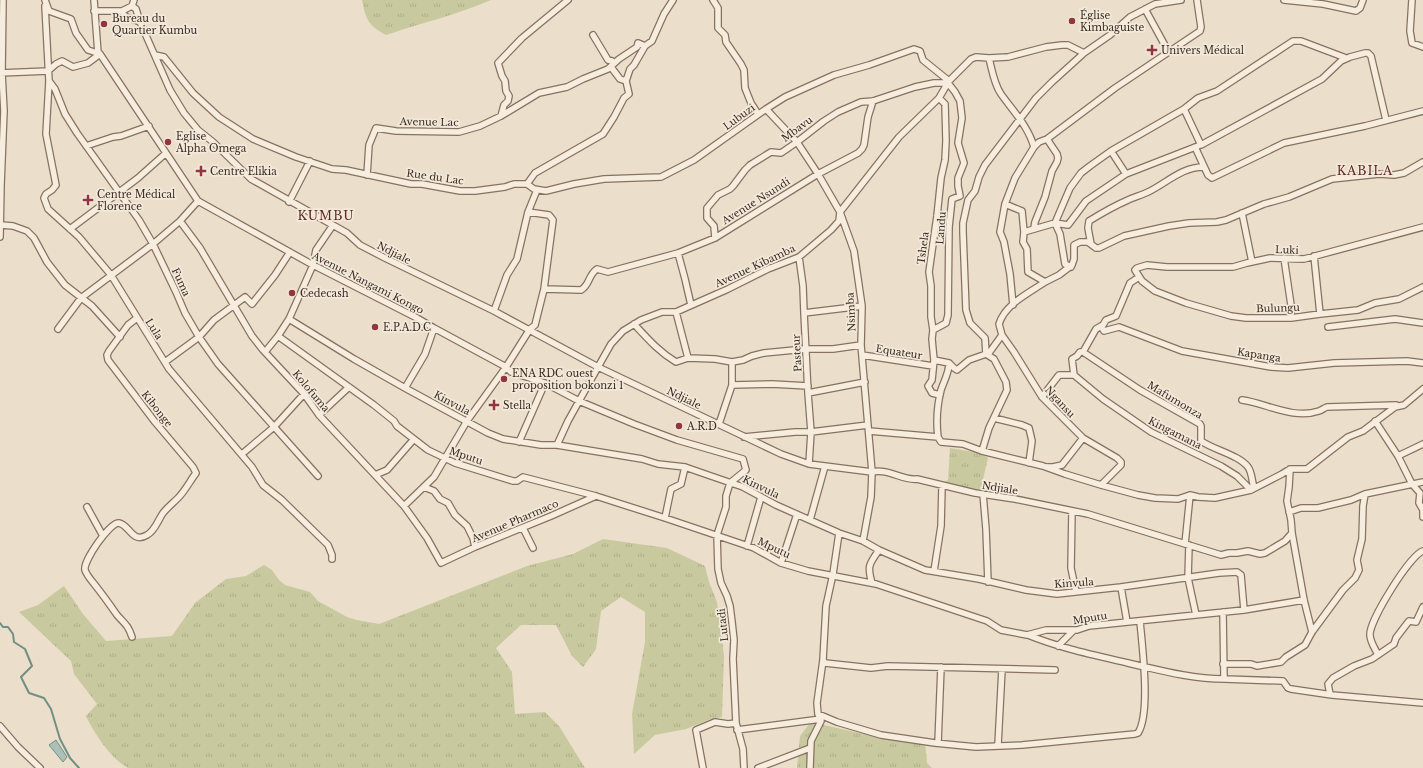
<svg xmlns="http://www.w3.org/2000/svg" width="1423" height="768" font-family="'Libre Baskerville',serif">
<defs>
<pattern id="grass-tufts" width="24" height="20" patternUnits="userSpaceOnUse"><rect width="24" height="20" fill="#c9c99f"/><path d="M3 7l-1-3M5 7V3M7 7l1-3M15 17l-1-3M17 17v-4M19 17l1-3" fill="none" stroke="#adad89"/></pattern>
</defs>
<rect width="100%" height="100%" fill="#ebdecb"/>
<path fill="url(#grass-tufts)" d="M362,0h129c-34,15 -70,23 -105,35 -18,-10 -20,-15 -24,-35z
M950,448l30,5 8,5 -8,34 -37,-8 1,-2 4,-2z
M603,539l64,9 38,18 4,16 8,20 7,54 -2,61 -14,3 -22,9 -31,6 -21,19 -2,-40 13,-72v-30l-24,-15 -20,14 -5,38 -13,18 -11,-11 -16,-31h-35l-25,23 16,24 3,42 30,-2 14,14 26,42h-457c-17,-9 -34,-35 -42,-52l11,-12 -23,-30 -3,-13 -52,-49 19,-7 26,-19 19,28 23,27 66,-5 23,-33 31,-24 20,-3 18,-11 8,5 7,10 6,5 25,7 8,9 29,16 10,3 22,4 148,-58 46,-12z
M810,723l14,2 57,13 44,4 2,21 5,5h-135l3,-32z"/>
<path fill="#abc1b8" stroke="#728f84" d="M56,740l11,17 -4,5 -14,-17z"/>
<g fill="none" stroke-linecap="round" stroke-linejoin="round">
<path stroke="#728f84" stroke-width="2" d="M0,623l3,4h5l5,7 1,8 11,7 7,17 -11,11 8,16 15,5 7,11 9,30 10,19 9,10"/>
<defs>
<path id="street" d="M45,0l4,11 22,8 5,14 12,17 12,4 98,147 115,64 104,53 17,10 72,39 5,5 34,11 34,18 55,23 43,16 66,19 3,11 -16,13 -4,13v11l-9,28 1,34 3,14 6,13 3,10 2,16 2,18 -1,19 3,64 7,26 1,19
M94,0l4,53
M134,0l-2,6 4,3 4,13 30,68 14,23 14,17 15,12 38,37 96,54 13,12 25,13 109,53 104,56 183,87 28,10 63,8c17,-4 30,9 45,7l58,14 40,6 73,15 133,41 8,-2h8l11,-2 12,3 5,-1 20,-12 7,-8
M713,0l5,8v20l7,7 1,7 15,22 3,6 1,18 6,15 7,11
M1284,0l39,4 33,7 4,-3 3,-8
M1412,0l-2,31 2,12 11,4
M45,6l4,75 -3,53 10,51 -4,5 -6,4 -2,4 4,11 31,28 32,38 58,94 83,98 11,18 19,15 46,45 4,10v4
M1145,9l23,42
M94,11h28l10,-5
M122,11c3,9 11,7 18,11
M593,35l15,25 4,1 1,3
M155,55l9,2 29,36 26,24 34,22 43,18 36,12 14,1 65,14h11l38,7h15l30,-4 9,-3h13l8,-11 68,-39 11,-17 10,-19 5,-4 -3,-13 4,-12 4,-4 11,-19 7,-5 12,-27 9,-14
M989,58c3,12 5,26 12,36 12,17 27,32 33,53
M611,67l9,12 6,2
M0,73l48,-2 8,-7 6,-3 11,6 15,-4 12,-9
M49,81l6,8 10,25 12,19 62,87 14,24 23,48 9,21 14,24 19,27 100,112
M939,98l6,6 1,37 -1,19 -4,18 -4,38 -8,56 2,14v31l2,13 -1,9 2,21 -2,20 -4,6 4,7 8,2
M766,109l31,33 21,32 22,38 14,39 8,55 -1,39 11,127 -1,25 -8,44
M1184,109l17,36 121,-66 19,-18 9,-4 15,-4h3l3,3 15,64
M501,116l38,-23 28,-6 16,-8 25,-10 11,-10 18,-12 1,-4 7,3
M86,146l27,-9 8,-1 28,-10
M1195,147l13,28 4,3 72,-35 81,-17 58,-15
M1126,174l72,-28
M367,175l2,-30 7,-17 20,3 63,1 21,-6 21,-10 3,-11 4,-4 1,-5 -3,-5 -1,-10 -3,-5 -4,-13 24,-25 46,-38
M527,184l7,5 12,2 28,-7 30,-5 57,-2 33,-17 72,-51 19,-12 49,-22 35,-10 45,-16 6,2 3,9 26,21
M289,202l21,-41
M1005,204l17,7 2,21 -1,10 4,7 1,23 17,10 14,-7 13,-10 2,-6v-14l6,-3h8l8,6h3l25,-12 45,-10 20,-3 28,-1 9,-2 38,-16 25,-7 43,-18 47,-5 15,1 10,-2 19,-11
M1242,213l10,49
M180,221l20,27 52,88 11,14 41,44 15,21 85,91 23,32 14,25 34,-16 76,-31 45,-20
M1,225l12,1 14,5 7,7 13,24 18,23 27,21 28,31
M1423,227l-119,32 -34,-1 -23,5 -14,4h-66l-20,-2 -10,3 -2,2 7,11 13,10 31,12 45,13 15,2h45l29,-4 38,-4 17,-7 24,-4 24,-12
M1034,228l1,-6 10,-25 7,-26 5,-9 1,-4 -1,-4 -10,-15
M70,229l68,-51 28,-25
M1024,232l31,-9 13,2 18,-24 40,-27 -15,-23
M0,237l1,-52 3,-74 -2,-38 1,-73
M715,238l-1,-12 -7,-8v-10l11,-13 12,-6 3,-3 12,-16 5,-5 21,-13 10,1 16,-11 27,-21 14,-9 23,-10 12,-1 42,-14 19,-4h14l7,9 5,9 2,17 -4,25 6,20 -6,15v8l2,10 -8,3 -3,28 -1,88 -2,8 -13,7
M1091,244l-3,-16 1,-7c13,-8 25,-15 39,-21 6,-3 14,-5 20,-8 19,-9 33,-25 56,-25
M678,253l7,26 6,26
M1314,256l6,58
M799,257l4,29 1,27 58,-7
M1284,258l7,47v13
M1071,267l-6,-3 -5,-30 -5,-11 15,-35 11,-15 9,-7 21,-15 73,-42 14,-11 19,-7 76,-50h8l45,17
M544,289l37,1c9,-5 7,-15 16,-21l11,3 70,-19 37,-15 103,-64 40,-21 4,-4 2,-4 4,-28 5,-16
M1013,305l-3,-31 -6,-32 -4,-10 5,-28 10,-26 19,-31 5,-5 8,-3 68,-51 85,-57 1,-4 -4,-27
M494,311l13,-36 10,-16 11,-47 9,-22
M676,312l12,46 27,1 17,3 11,-2 9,-4 12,-3 41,-4h28l28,-4
M804,313l4,80
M289,319l65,40 51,29 83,45 15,6 38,6h16l85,14 16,5 27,3 23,8 35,12 33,18 63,28 24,8 16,9 46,20 54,9 47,11 31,4 64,-7 98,-14 18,-1 4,3 3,35
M634,324c13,14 25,28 42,38l12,-4
M1101,326l3,5 15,-4 63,24 89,16 17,1 46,-5 73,-2 16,2
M1328,327l67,-8 28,4
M58,329l23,-31 72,-54 27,-23 18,-20
M1002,335l12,17 28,45 41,41 34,20 4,4v3l-20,20
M278,336l96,69 20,16 3,5 31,24 27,13 58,18h4l6,-4 73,19 69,22 89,30 27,15 27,8 68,13 111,37 14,9 26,5 19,-5h31l12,-4 155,-16 60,-10
M265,352l13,-16 11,-17 24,-54 3,-15 17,-25
M1083,352l57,38 60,34 1,2v15c13,9 38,14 47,26 4,5 4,15 6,21
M862,355l71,11
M934,360l15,3 5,5 3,2 12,-10 20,-7 13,-18 -3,-11c6,-20 30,-31 46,-42
M165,362l34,-25 15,-17 31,-23 7,7 23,-29 15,-23
M1074,375l29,24 48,33 70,34 16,10 14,14
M732,385l40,-1 36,2
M405,388l20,-34 9,-26
M1042,397l17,-22h15l-2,-16 5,-3 3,-4h3l13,-23 7,-4 3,-5 10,-4 14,-33 9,-6
M1242,400c24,3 51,20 77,11 3,-1 5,-3 8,-4l69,-2
M319,415l30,-28
M994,418l28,7 7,3 3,13 -3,22
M1375,421l23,35 14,28 8,9 -1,10 4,7v7
M719,424l13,-39v-23
M869,431l69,6 3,5 22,2 19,7 61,15 22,8 36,11 37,10 17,3 23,1 12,-4 8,2 17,1 36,-8 31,-16 8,-5h17l41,-32 15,-6 32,-24 9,-2 19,-16
M744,437l51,-5h16l57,-7
M938,437c-2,-16 -1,-31 3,-47 3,-9 8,-17 8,-27
M519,442l26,-59
M557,445l11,-24 30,-54 13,-23 12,-13 18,-11 21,-8h14l52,-23 40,-20 31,-12 32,-27 8,-9 1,-9 59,-75 40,-39 10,-17 22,-22 5,-2 13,1 19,-1 38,-10 16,-2h6l16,8
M982,451l7,-23 18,-38 -1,-8 -12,-23 -8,-5 -1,-16 -15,-15 -4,-13 -3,-78v-9l5,-23 7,-9 4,-14 6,-12 51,-67 16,-16 32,-29 26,-18 20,-18 25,-13 26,-4
M242,454l32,-27 30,-33
M1398,456l25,-12
M809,464l2,-32 -3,-39 57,-11
M1048,467h5l9,-2 21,-27
M1290,469l-1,18 -2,14 4,19 1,13 12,67 8,32
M375,475l12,-5 27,-31
M424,487l10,4 6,8 8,4 7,12 12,11 6,12 2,9
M983,494l3,35 2,53
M404,506l30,-29 33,-56 39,-54 24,-38 5,-4 9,-36 9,-69 -4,-5 -21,-3
M87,507l16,29
M1072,511l-1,57 5,24
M1289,512l12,-4h17l33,-8 14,-6 58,-12
M665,518l6,-29 10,-5 4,-17
M810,520l15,-54
M523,528l10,20
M1185,544l5,-49
M1189,545l-1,33 8,37
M747,546l14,-49
M781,563l16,-49
M934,571l7,-45 1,-40
M872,583c-5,-17 -3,-19 7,-33
M1121,587l6,35
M1028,635c32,13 66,20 100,28 31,7 63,16 96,16l-1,-67
M132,637c-4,-12 -7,-13 -15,-22 -7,-10 -14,-20 -22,-30 -3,-4 -8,-9 -10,-15 -2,-9 25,-48 34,-47 11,2 13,21 28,12 8,-4 11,-15 16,-22 5,-6 10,-10 15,-15 7,-7 12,-17 18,-25l-3,-6 -38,-45 -47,-62 -1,-5 2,-4 19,-26 9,-7
M1058,646l15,-15
M1378,655c-2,-5 -8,-13 -8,-20 -1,-14 40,-80 53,-84
M823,660l2,3 46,5 17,-2 167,4
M1223,664h28l6,2 24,-4 5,-5 19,-12 7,-13 31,-42 12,-12 4,-8 -2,-10 5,-21 1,-33 2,-12
M1224,679l59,2 5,7 3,1 41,6 91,8
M1330,694l-2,-10 5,-6 21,-12 18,-7 22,-15 2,-6 13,-17 7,1 7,-15
M818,714l19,8 44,13 54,8 41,4 46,-2 113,-11 3,-1c13,-20 4,-88 2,-112
M0,726l18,21 22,21
M737,730l84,-11
M938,743l3,-76
M998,745l4,-76
M703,768l-7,-38 19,-8 13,2 8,-1
M758,768l52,-20
M810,768l1,-27 10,-20 -3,-7 -1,-11 6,-43 3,-54 7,-32 6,-41"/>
</defs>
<use href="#street" stroke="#877160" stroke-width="8"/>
<use href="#street" stroke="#f7edde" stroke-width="5.5"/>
</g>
<g fill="#913540" stroke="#f3e9da" stroke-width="1.5">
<circle cx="1072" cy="21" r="4"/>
<circle cx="104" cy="24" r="4"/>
<path d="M1150 44h4v4h4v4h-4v4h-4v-4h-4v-4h4z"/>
<circle cx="168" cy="142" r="4"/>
<path d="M199 165h4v4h4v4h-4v4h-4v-4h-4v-4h4z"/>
<path d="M86 194h4v4h4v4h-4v4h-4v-4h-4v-4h4z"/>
<circle cx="292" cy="293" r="4"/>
<circle cx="375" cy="327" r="4"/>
<circle cx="504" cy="379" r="4"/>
<path d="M492 399h4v4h4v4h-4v4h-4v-4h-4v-4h4z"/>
<circle cx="679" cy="426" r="4"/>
</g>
<g text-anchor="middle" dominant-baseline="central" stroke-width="3.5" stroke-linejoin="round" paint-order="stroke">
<g font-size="10" fill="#392b22" stroke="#f3e9da" text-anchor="start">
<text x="1080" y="15">Église<tspan x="1080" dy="12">Kimbaguiste</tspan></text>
<text x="112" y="18">Bureau du<tspan x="112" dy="12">Quartier Kumbu</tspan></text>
<text x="1161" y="50">Univers Médical</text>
<text x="176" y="136">Eglise<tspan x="176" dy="12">Alpha Omega</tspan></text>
<text x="210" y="171">Centre Elikia</text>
<text x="97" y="194">Centre Médical<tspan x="97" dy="12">Florence</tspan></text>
<text x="300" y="293">Cedecash</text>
<text x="383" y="327">E.P.A.D.C</text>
<text x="512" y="373">ENA RDC ouest<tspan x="512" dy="12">proposition bokonzi 1</tspan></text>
<text x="503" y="405">Stella</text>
<text x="687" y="426">A.R.D</text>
</g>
<g font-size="10" fill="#392b22" stroke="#f3e9da">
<text transform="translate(739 117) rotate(-36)">Lubuzi</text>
<text transform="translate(429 122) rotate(1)">Avenue Lac</text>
<text transform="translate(797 129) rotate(-37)">Mbavu</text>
<text transform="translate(435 177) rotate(8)">Rue du Lac</text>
<text transform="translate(756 201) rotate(-32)">Avenue Nsundi</text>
<text transform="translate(941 228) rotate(-86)">Landu</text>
<text transform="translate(923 248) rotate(-82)">Tshela</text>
<text transform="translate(1287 250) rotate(2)">Luki</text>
<text transform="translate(394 253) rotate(27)">Ndjiale</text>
<text transform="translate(755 266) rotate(-25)">Avenue Kibamba</text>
<text transform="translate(181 282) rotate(65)">Fuma</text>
<text transform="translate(368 283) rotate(27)">Avenue Nangami Kongo</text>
<text transform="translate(1278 308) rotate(-2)">Bulungu</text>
<text transform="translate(851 312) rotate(-93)">Nsimba</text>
<text transform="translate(154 329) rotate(58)">Lula</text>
<text transform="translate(899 352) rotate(9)">Equateur</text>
<text transform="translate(797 353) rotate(-93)">Pasteur</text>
<text transform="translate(1259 355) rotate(9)">Kapanga</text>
<text transform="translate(311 391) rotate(50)">Kolofuma</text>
<text transform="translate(684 398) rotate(26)">Ndjiale</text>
<text transform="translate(1175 400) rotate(31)">Mafumonza</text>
<text transform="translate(1060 402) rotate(47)">Ngansu</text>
<text transform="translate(452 403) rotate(28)">Kinvula</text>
<text transform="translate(157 409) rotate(52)">Kibonge</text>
<text transform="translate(1175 433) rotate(27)">Kingamana</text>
<text transform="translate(466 456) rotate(19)">Mputu</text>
<text transform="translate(761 487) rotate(26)">Kinvula</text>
<text transform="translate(1000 488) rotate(9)">Ndjiale</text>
<text transform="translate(515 521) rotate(-23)">Avenue Pharmaco</text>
<text transform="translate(774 548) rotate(25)">Mputu</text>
<text transform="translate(1074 583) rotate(-4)">Kinvula</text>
<text transform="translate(1090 618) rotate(-9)">Mputu</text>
<text transform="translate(723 625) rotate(-96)">Lutadi</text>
</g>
<g font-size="12" letter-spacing="1" fill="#622c25" stroke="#f3e9da">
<text x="1365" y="170">KABILA</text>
<text x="326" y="215">KUMBU</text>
</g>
</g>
</svg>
